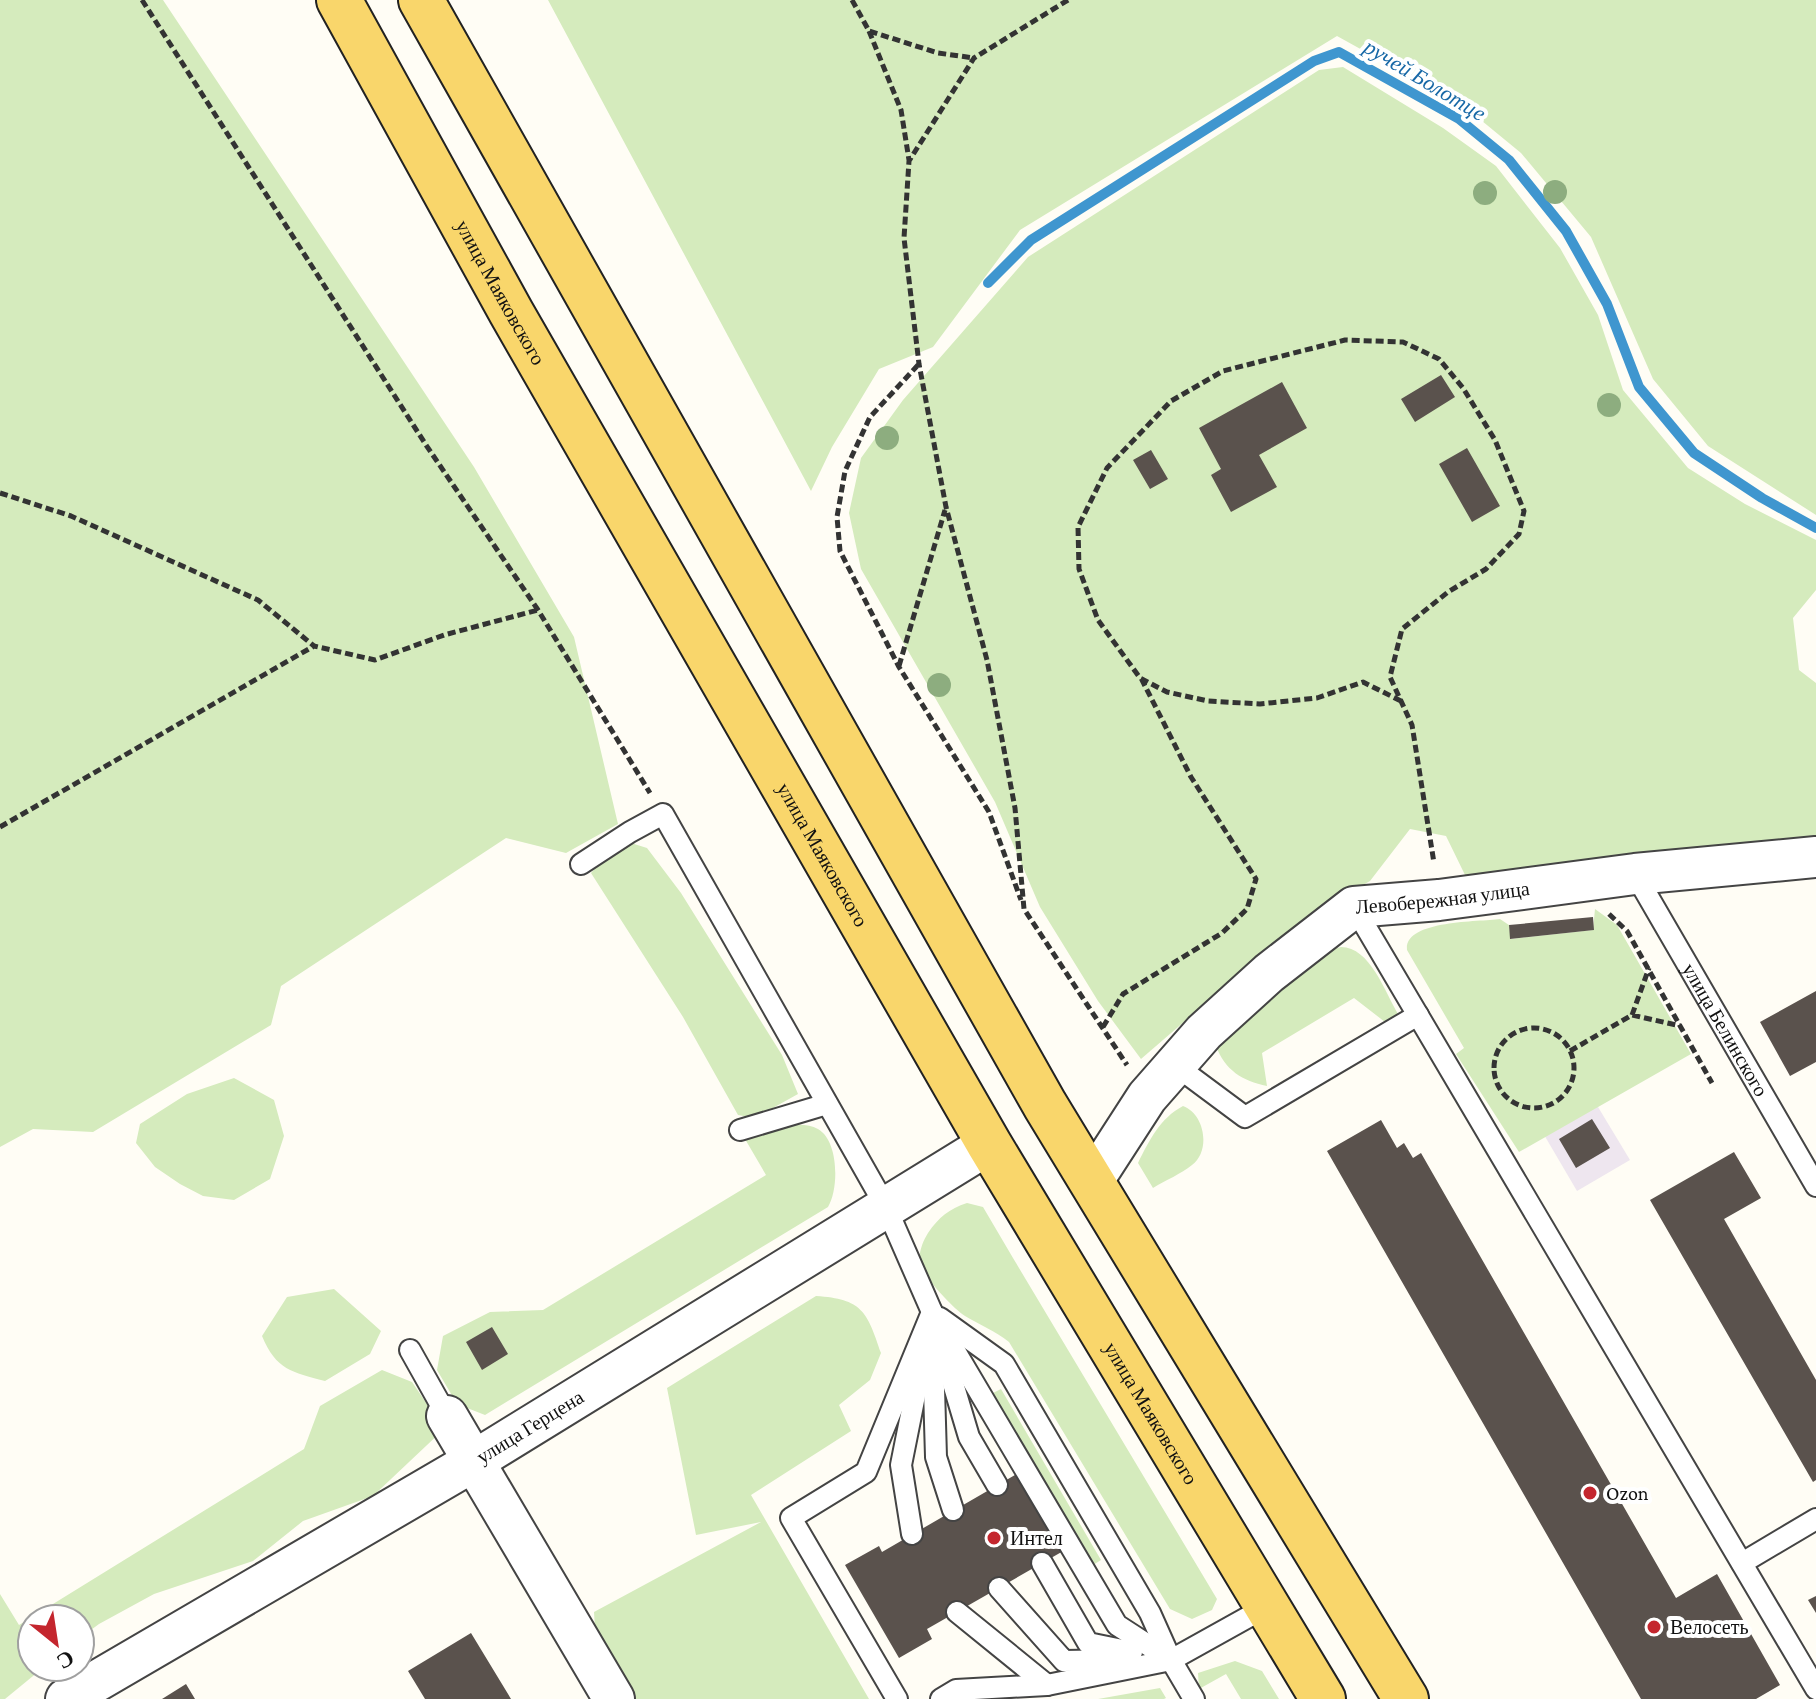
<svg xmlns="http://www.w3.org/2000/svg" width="1816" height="1699" font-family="'Crimson Pro',serif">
<rect width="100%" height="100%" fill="#fffdf5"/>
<path fill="#eee6ef" d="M1595,1102l35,58 -53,31 -34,-58z"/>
<path fill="#d5ebbd" d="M0,0h163l311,467 100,170 44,187 -52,29 -60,-15 -225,148 -10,39 -178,107 -60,-3 -33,18z
M548,0h1268v515l-108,-69 -55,-67 -62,-142 -70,-84 -56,-46 -128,-71 -317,194 -87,117 -54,22 -47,78 -21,44z
M1343,67l100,61 53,38 64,82 38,67 25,75 65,78 57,36 71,36v50l-23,28 6,52 17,13v160l-350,34 -20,-41 -36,-7 -40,52 -67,38 -162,140 -43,-58 -58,-94 -45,-105 -134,-233 -12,-56 12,-55 42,-58 125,-143 291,-187z
M631,843l16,5 34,45 101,162 16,39 -43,24 -17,-3 -55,-98 -92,-144 13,-15z
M1595,909l22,16 74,129 -172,98 -63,-98 8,-6 -57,-98c-3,-30 71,-28 93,-31l9,6 2,14 82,-9z
M1341,947c29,0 44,45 57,67l-13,8 -31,-24 -92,55 5,33c-25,-5 -42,-16 -51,-40l18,-27 100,-70z
M234,1078l40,22 10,36 -14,43 -36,21 -31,-4 -23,-12 -25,-17 -19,-24 4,-19 47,-30z
M1183,1106c22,8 28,45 9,59 -11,9 -26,15 -39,23l-15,-25c11,-22 22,-45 45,-57z
M780,1124c12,1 27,-1 38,5 21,12 21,60 10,78l-343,208 -28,-11 -20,-34 6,-34 47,-24 53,-2 223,-135 -21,-36z
M967,1203l16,4 30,51 204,341 -5,11 -20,9 -22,-10 -161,-267c-14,-11 -29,-17 -44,-26 -12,-8 -41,-38 -45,-53 -2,-10 3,-22 8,-30 11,-16 21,-24 39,-30z
M334,1289l47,42 -11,23 -45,27c-33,-9 -49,-11 -63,-45l25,-39z
M816,1296c46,3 51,15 65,57l-11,27 -31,25 12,26 -100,64 118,204h-236l-38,-70 -1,-17 167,-90 -65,13 -29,-147z
M382,1370l30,12 32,47 -71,67 -70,25 -50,40 -99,33 -55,30 -19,14v-19h-48v48h12l-39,32h-5v-105l19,31 285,-176 16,-43z
M1001,1389l100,171 -8,5 -100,-172z
M1235,1661l27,10 17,28h-38l-15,-25 -27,15 -1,-16z
M1160,1688l6,10 -2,1h-66z"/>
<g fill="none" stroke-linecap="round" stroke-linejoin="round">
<path stroke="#3f96cf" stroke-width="10" d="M988,283l43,-43 283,-179 25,-9 120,67 50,41 57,71 41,73 32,83 55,66 68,45 54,30"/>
</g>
<path fill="#5a524d" d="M1441,375l14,22 -40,25 -14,-23z
M1282,382l25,46 -48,27 18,32 -46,25 -20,-37 10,-6 -22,-41z
M1467,448l33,58 -28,16 -33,-58z
M1151,450l17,29 -18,10 -17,-29z
M1593,917l1,13 -84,9 -1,-14z
M1816,991v71l-26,14 -30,-54z
M1592,1119l18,29 -34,20 -17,-29z
M1381,1120l16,28 7,-5 9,15 8,-5 255,445 41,-24 63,111 -24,14h-115l-314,-548z
M1734,1152l27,46 -37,21 92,161v100l-3,2 -163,-282z
M492,1327l16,27 -26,16 -16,-28z
M1020,1472l45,78 -138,79 5,10 -33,19 -54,-93 34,-19 3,6z
M1816,1596v17l-8,-13z
M471,1633l40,66h-86l-17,-28z
M186,1684l9,15h-33z"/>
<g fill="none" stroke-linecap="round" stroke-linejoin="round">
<defs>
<g id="service">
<path d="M581,864l49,-32 33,-18 223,393 46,105 185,313 54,35"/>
<path id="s1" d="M1635,874l181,312"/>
<path d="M1354,907l462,782"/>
<path d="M1175,1065l70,52 173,-102"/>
<path d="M740,1130l87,-26"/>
<path d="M940,1318l64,46 146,249 21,47 23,39"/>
<path d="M932,1320l4,137 17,53"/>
<path d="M941,1343l28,94 28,48"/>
<path d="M410,1350l37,66"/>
<path d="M912,1534l-11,-69 21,-105"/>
<path d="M1042,1563l46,80 44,9"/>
<path d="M1742,1563l74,-44"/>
<path d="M999,1588l65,73 59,-1"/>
<path d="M957,1612l90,73 124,-25 97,-54"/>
<path d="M897,1699l-106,-181 75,-46 66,-160"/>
<path d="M941,1699l15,-9 91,-5"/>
</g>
<g id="minor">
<path id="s2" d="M1092,1182l55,-85 57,-65 65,-59 85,-66 85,-7 196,-26 181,-17"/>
<path d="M447,1416l167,283"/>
<path id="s3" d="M66,1699l408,-238 515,-317"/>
</g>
<g id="primary">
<path id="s4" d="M339,0l172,312 478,832 334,555"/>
<path d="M421,0l624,1105 361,594"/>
</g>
</defs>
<use href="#service" stroke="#444" stroke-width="24"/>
<use href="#minor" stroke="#444" stroke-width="44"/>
<use href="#primary" stroke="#222" stroke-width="48"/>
<path stroke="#333" stroke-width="5" stroke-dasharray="8 4" stroke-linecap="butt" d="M142,0l284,445 112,165 112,183
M852,0l17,31 69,22 36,5
M1068,0l-94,58 -65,103 -5,77 15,126 27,143 41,153 28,148 9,101 103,156
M869,31l32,79 8,50
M918,365l-48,52 -25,54 -8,46 3,34 59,116 90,145 32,88
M0,493l71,23 187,84 56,46 61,14 69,-25 94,-25
M899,666l46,-156
M1401,701l-38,-19 -46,16 -57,6 -52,-3 -41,-9 -27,-14 -42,-58 -19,-51 -1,-42 29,-59 64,-67 52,-30 122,-31 58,2 36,17 24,29 32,52 29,71 -5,23 -33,35 -38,23 -46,37 -12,48 22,48 22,138
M0,827l314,-181
M1609,914l18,17 85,152
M1632,1015l17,-47
M1103,1027l20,-33 99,-61 25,-24 9,-30 -65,-102 -50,-99
M1494 1068a40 40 0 1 1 80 0a40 40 0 1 1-80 0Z
M1570,1051l62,-36 49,11"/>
<use href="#service" stroke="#fff" stroke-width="20"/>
<use href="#minor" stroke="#fff" stroke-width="40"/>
<use href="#primary" stroke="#f9d66b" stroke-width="44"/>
</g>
<g fill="#8dad7f">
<circle cx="1555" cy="192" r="12"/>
<circle cx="1485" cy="193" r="12"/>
<circle cx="1609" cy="405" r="12"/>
<circle cx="887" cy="438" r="12"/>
<circle cx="939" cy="685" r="12"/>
</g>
<g fill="#c4262e" stroke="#fff" stroke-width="3">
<circle cx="1590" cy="1493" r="8"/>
<circle cx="994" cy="1538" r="8"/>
<circle cx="1654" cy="1627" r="8"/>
</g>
<g text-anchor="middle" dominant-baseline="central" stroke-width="8" stroke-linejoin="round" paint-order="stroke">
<g font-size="20" fill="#111" stroke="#fff">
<text stroke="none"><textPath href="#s4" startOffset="334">улица Маяковского</textPath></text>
<text stroke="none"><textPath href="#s4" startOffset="982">улица Маяковского</textPath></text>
<text stroke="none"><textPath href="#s2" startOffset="472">Левобережная улица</textPath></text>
<text stroke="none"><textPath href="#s1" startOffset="180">улица Белинского</textPath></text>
<text stroke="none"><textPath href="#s4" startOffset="1630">улица Маяковского</textPath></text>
<text stroke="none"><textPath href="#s3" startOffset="538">улица Герцена</textPath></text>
</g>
<g font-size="20" fill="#111" stroke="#fff" text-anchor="start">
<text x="1606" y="1493">Ozon</text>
<text x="1010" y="1538">Интел</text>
<text x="1670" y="1627">Велосеть</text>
</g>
<g font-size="22" font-style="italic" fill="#1768a6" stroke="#fff">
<text transform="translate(1425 80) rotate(31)">ручей Болотце</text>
</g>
</g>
<g transform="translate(56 1643) rotate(150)"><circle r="38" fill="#ffffff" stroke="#a0a0a0" stroke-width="2"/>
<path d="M0-6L14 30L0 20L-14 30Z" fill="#c4262e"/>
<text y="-12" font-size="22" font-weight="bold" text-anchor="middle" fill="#111111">С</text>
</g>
</svg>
